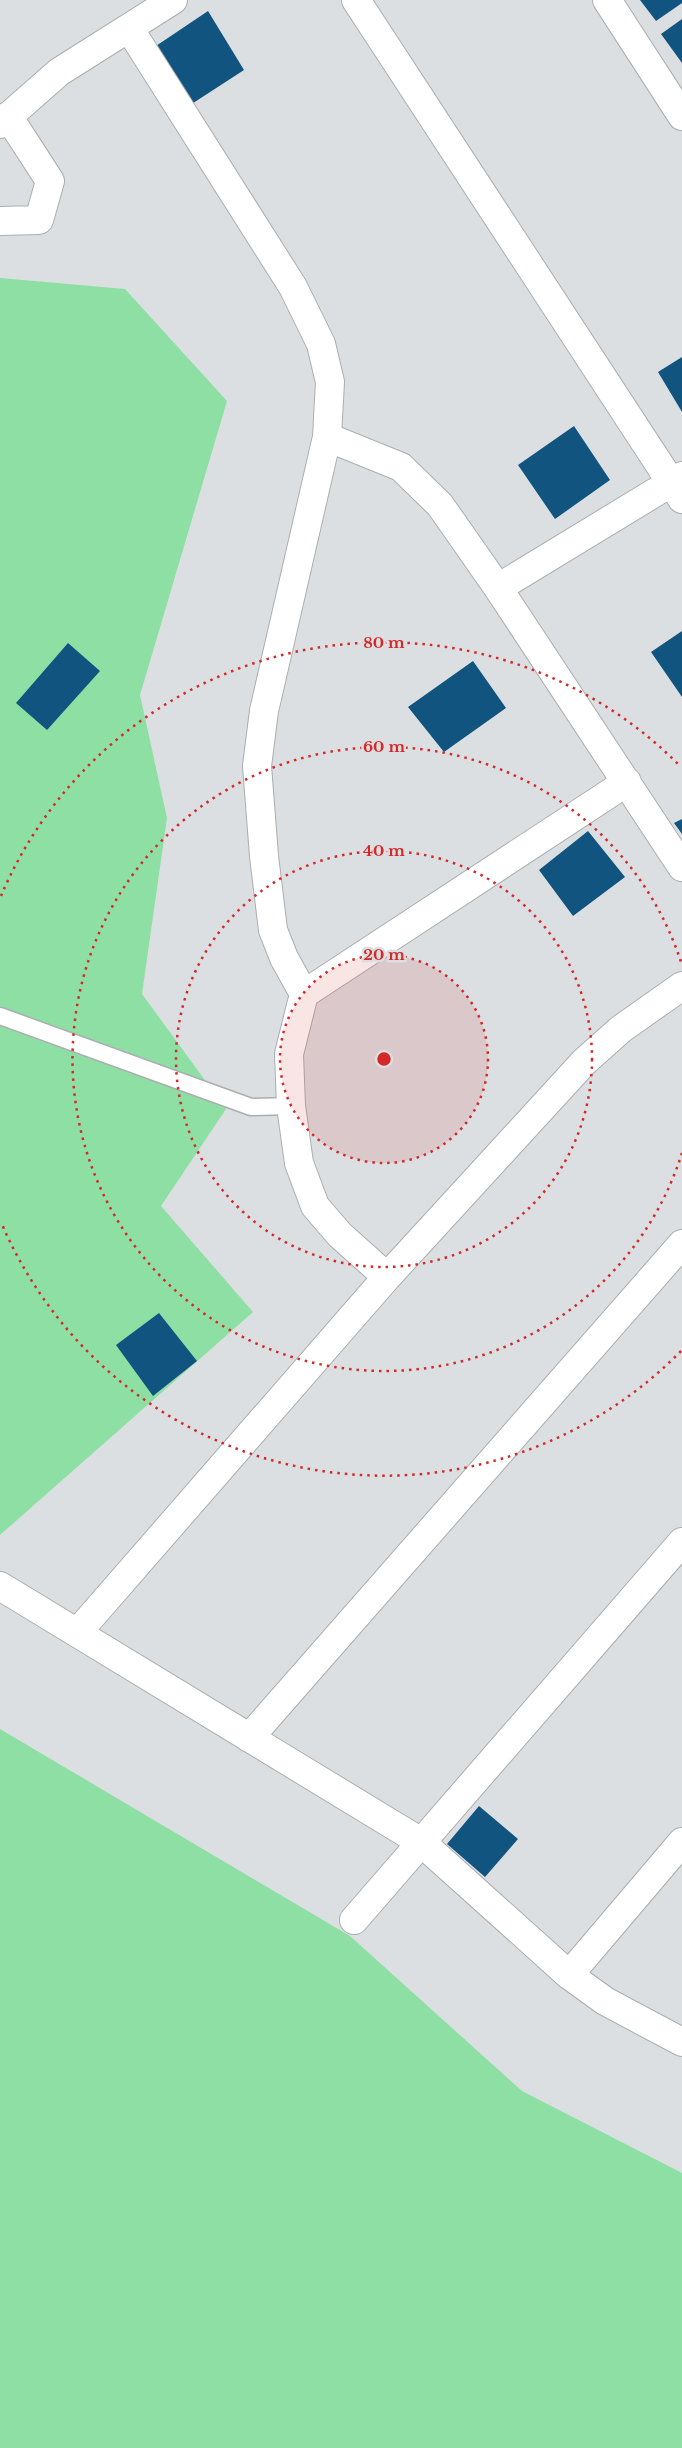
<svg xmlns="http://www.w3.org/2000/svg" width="682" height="2448" font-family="'Libre Baskerville',serif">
<rect width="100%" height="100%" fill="#dcdfe1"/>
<path fill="#8ddfa4" d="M0,278l125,11 102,112 -87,294 27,123 -25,176 84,115 -65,97 92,106 -253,223z
M0,1729l350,207 172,155 160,82v275h-682z"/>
<path fill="#10547f" d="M640,0h42v3l-26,18z
M208,11l36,59 -57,37 -37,-57z
M682,19v44l-21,-29z
M682,357v55l-24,-40z
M574,426l36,54 -55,39 -37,-54z
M682,631v66l-31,-45z
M68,643l32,28 -53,59 -31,-27z
M473,661l33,47 -62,44 -36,-45z
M682,819v15l-8,-11z
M588,831l37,46 -52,39 -34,-46z
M159,1313l38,48 -44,35 -37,-51z
M479,1806l39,33 -33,38 -38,-33z"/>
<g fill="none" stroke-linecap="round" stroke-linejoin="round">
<defs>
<path id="lane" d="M0,1016l251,91 40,-1"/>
<path id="street" d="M356,0l326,499
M607,0l75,116
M129,28l164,259 28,57 9,38 -3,55 -63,274 -7,55 7,90 9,74 11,28 20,36
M0,124l59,-52 114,-72
M0,221l39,-1 11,-39 -42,-65
M327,437l74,30 39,38 58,83 184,279
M498,588l184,-112
M387,1277l-47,-42 -25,-29 -16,-43 -8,-57 -2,-52 15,-60 323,-212
M0,1586l421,256 148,133 36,26 77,41
M77,1633l310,-356 197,-215 37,-33 61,-43
M249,1738l433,-494
M354,1920l328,-378
M569,1975l113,-133"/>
</defs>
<use href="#lane" stroke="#abaeb0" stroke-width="19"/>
<use href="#street" stroke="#abaeb0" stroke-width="30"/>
<use href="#lane" stroke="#fff" stroke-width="16"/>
<use href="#street" stroke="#fff" stroke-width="28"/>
</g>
<circle cx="384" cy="1059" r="104" fill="#d62828" fill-opacity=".12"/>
<g fill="none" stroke="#d62828" stroke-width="2.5" stroke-dasharray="2.5 5">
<circle cx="384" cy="1059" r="104"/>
<circle cx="384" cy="1059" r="208"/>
<path d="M682 1153A312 312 0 1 1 682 965"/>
<path d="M681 1351A416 416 0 0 1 1 1222M1 896A416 416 0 0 1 681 767"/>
</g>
<circle cx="384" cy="1059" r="8" fill="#d62828" stroke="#dcdfe1" stroke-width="2.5"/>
<g font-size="15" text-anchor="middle" font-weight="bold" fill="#d62828" stroke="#dcdfe1" stroke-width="5" stroke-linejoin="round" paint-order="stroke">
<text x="384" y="648">80 m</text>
<text x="384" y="752">60 m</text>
<text x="384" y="856">40 m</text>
<text x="384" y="960">20 m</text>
</g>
</svg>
